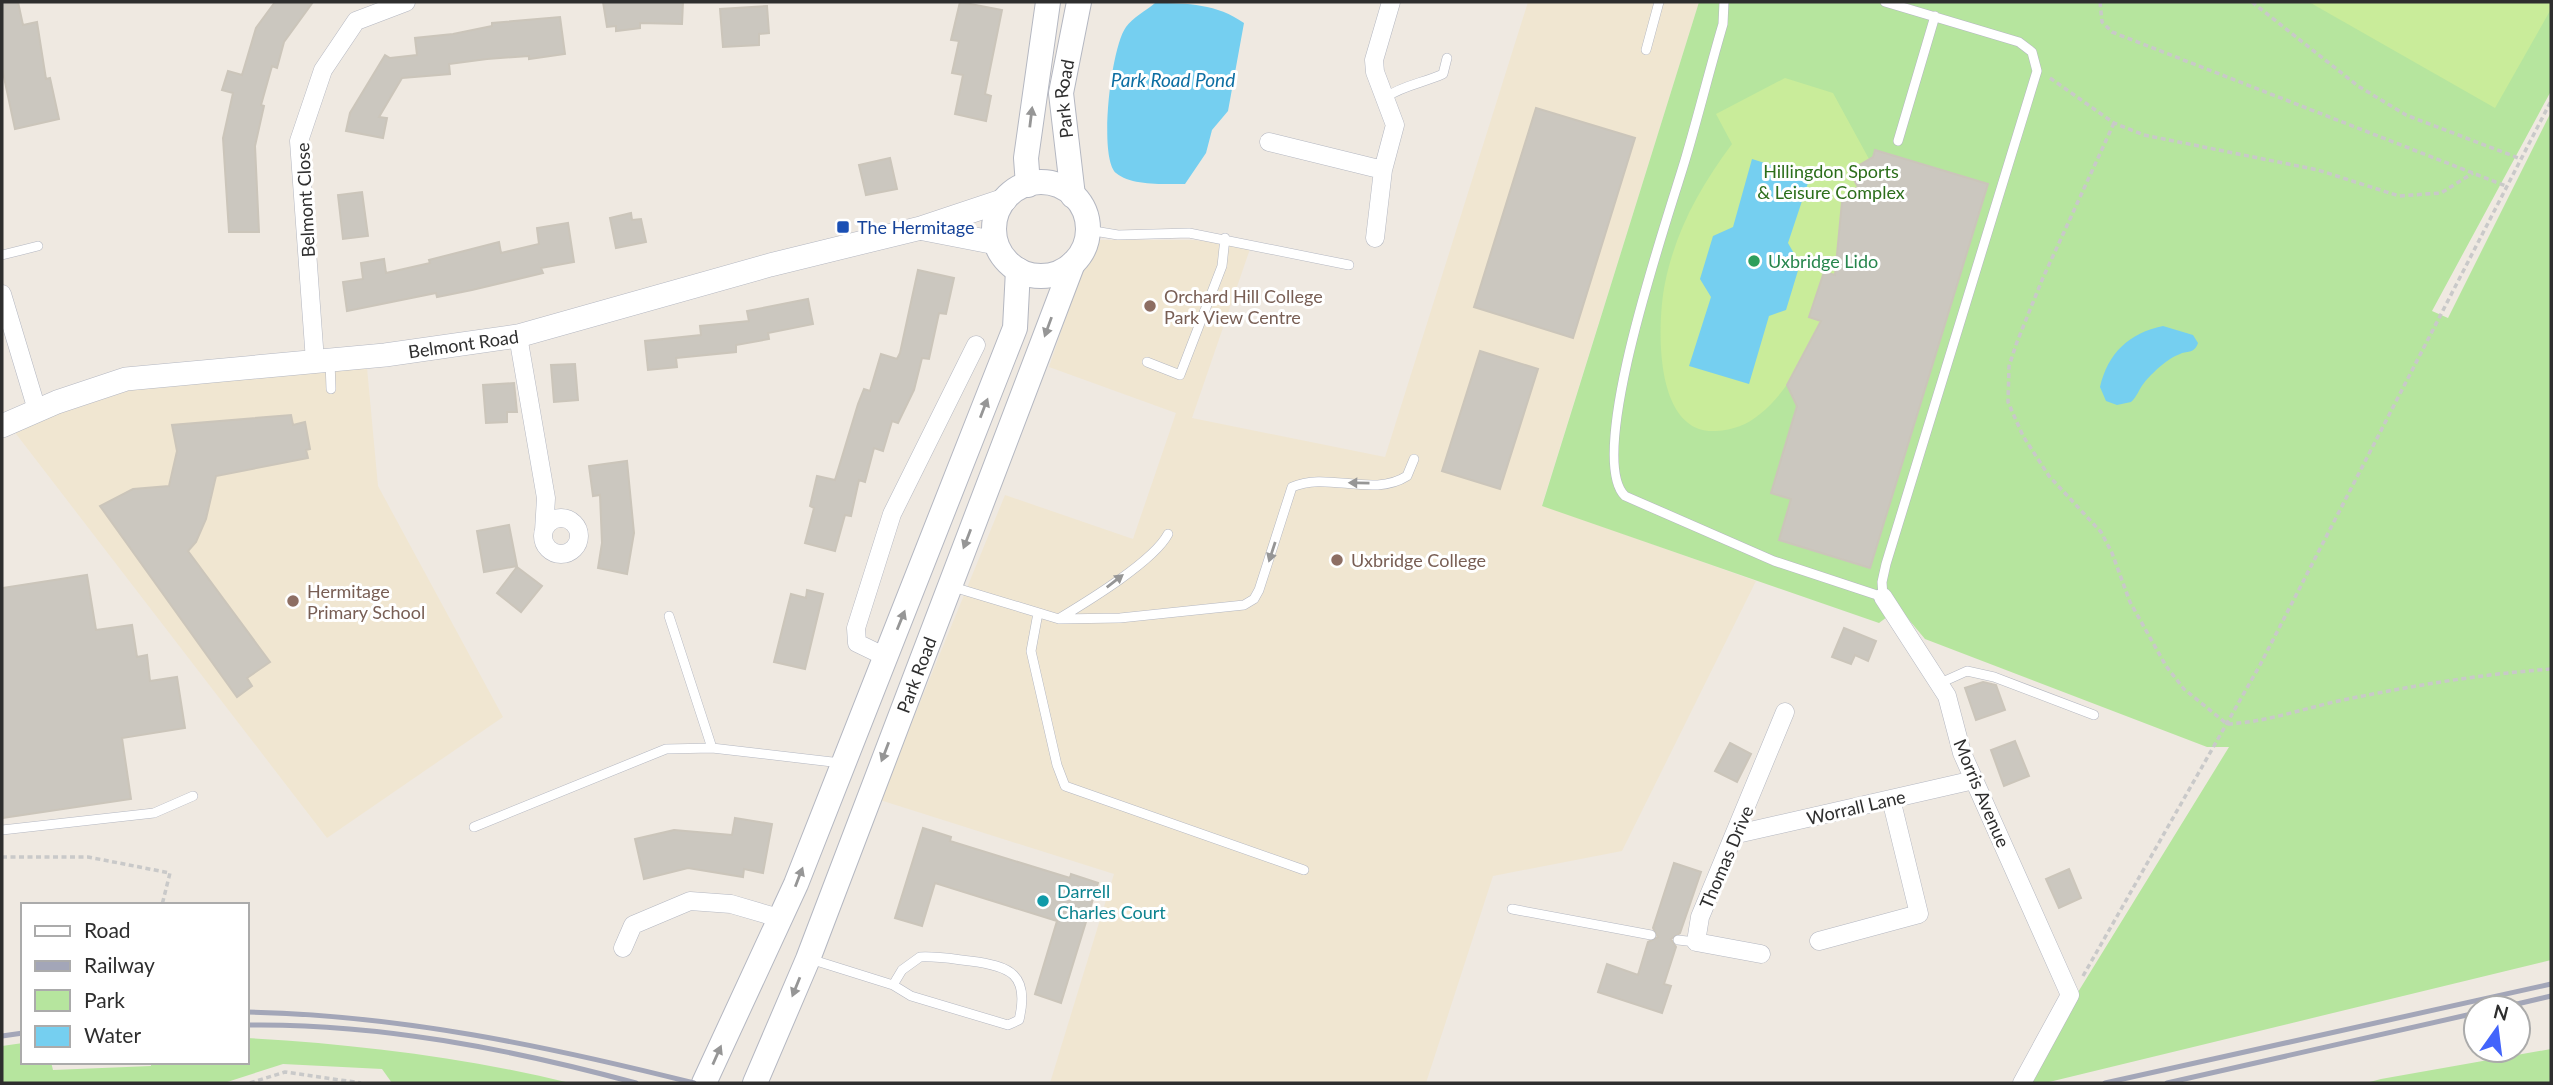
<svg xmlns="http://www.w3.org/2000/svg" width="2553" height="1085" font-family="Lato,sans-serif">
<rect width="100%" height="100%" fill="#efe9e1"/>
<path fill="#f0e6d1" d="M1528,2h171l-157,503 214,76 -134,270 -129,25 -67,207h-376l64,-209 -234,-74 125,-305 128,44 43,-126 -127,-46 43,-127h102l57,6 -59,172 193,39z
M366,357l12,129 125,231 -176,121 -317,-412 116,-47z"/>
<path fill="#b6e59e" d="M1699,2h852v89l-119,220 16,7 103,-206v848l-506,123h-23l207,-336h-22l-282,-108 -26,-31 -20,15 -337,-117z
M247,1038c108,6 217,19 323,45h-178l-10,-14 -99,-5 -59,19h-222v-37l21,-3v19h28l2,8 98,-4v-4h96z
M2551,1049v34h-185l15,-4z"/>
<path fill="#c9ec9a" d="M2309,2h242v7l-56,99z
M1785,78l48,15 36,66 -20,12 9,16 -11,6 2,6 -7,4 -7,72 -26,42 12,4c-16,33 -31,69 -61,93 -13,11 -27,16 -44,17 -63,4 -59,-108 -51,-148 11,-53 35,-96 67,-139l-16,-30z"/>
<path fill="#75cff0" d="M1155,3c33,0 62,1 89,20l-16,88 -16,19 -6,23 -21,31c-19,0 -54,2 -69,-11 -18,-16 -5,-126 10,-146 6,-9 21,-17 29,-24z
M1752,159l58,18 -22,66 12,21 -14,46 -17,6 -20,68 -60,-18 22,-69 -11,-18 13,-43 20,-9z
M2163,326l30,9 5,8c-4,11 -9,7 -18,11 -12,4 -28,19 -36,29 -5,6 -7,14 -13,19l-14,3 -11,-4 -6,-14c8,-34 29,-54 63,-61z"/>
<path fill="#cbc7bf" stroke="#cbc5ba" stroke-width="2" d="M2,2h16l5,23 14,-3 9,57 4,-1 9,41 -44,10 -13,-61z
M275,2h38l-29,40 -7,26 -5,-2 -11,39 3,1 -9,40 4,86h-30l-6,-94 10,-45 -11,-3 6,-19 14,4 14,-47z
M603,2h80l-1,22 -42,-1v5l-24,3v-5l-9,1z
M960,2l42,8 -17,84 6,2 -5,25 -31,-7 8,-39 -11,-2 7,-32 -8,-1z
M767,6l2,27 -10,1v11l-36,2 -3,-38z
M560,17l5,37 -36,5v-3l-42,3 -38,5 1,10 -48,4 -23,39 8,1 -4,20 -37,-7 4,-18 35,-58 5,3 27,-3 -2,-17 38,-4 39,-8v-3z
M1536,108l99,30 -62,200 -99,-31z
M1875,150l113,34 -118,384 -91,-28 12,-41 -20,-6 26,-87 -10,-21 34,-64 -12,-4 15,-45 11,3 7,-73 7,-3 -3,-5 12,-7 -9,-16 24,-14z
M890,158l7,31 -31,6 -7,-30z
M362,192l6,44 -25,3 -5,-44z
M631,213l1,7 9,-1 5,23 -30,6 -6,-30z
M568,223l6,39 -33,6 2,5 -71,17 -35,7 -1,-4 -89,18 -4,-29 20,-3 -2,-16 23,-4 2,14 44,-10 -1,-3 70,-18 2,11 38,-9 -2,-16z
M918,270l36,8 -8,36 -7,-1 -10,46 -7,-1 -8,32 -16,33 -6,-2 -9,30 -9,-3 -9,34 -6,-2 -8,36 -6,-1 -10,36 -30,-8 9,-35 -4,-2 7,-30 18,4 23,-76 6,-15 6,2 11,-37 16,5 3,-6z
M808,299l5,25 -45,9 1,6 -33,6v7l-60,6 1,9 -29,3 -3,-29 56,-6 -1,-9 49,-5 -2,-10z
M1480,351l58,18 -38,120 -58,-18z
M575,364l3,36 -24,2 -3,-37z
M514,383l3,29h-10v10l-21,1 -3,-38z
M291,415l2,10 12,-3 5,27 -4,1 2,8 -92,18 -10,43 -10,23 -8,9 82,111 -23,16 5,8 -15,11 -137,-191 33,-17 36,-3 8,-35 -5,-26z
M627,461l7,72 -7,41 -29,-6 4,-25 -2,-48 -7,1 -4,-30z
M509,525l8,41 -33,6 -7,-41z
M517,567l25,19 -21,26 -24,-19z
M87,575l9,55 36,-5 5,32 10,-2 3,26 27,-4 8,51 -63,10 9,61 -129,19v-230z
M807,590l16,4 -18,75 -31,-7 17,-68 15,4z
M1844,628l32,13 -8,20 -13,-6 -4,9 -19,-7z
M1983,682l13,3 9,25 -29,10 -11,-32z
M2015,741l14,35 -25,10 -13,-36z
M1730,743l21,11 -14,28 -22,-11z
M735,818l37,6 -9,49 -19,-4 -1,8 -55,-9 -44,11 -9,-40 39,-9 58,5z
M923,828l28,9 -1,4 120,37 1,-4 27,9 -37,120 -26,-9 22,-73 -122,-38 -13,43 -27,-8z
M1674,863l27,9 -21,61 -9,6 5,8 -12,37 7,2 -9,27 -64,-21 9,-28 31,11 10,-33 10,-5 -5,-9z
M2069,869l12,29 -22,10 -13,-29z"/>
<g fill="none" stroke-linecap="round" stroke-linejoin="round">
<defs>
<path id="service" d="M1724,2l-1,22c-13,44 -24,89 -37,133 -16,55 -102,300 -61,339l149,65 109,36
M1646,50l13,-48
M1386,97c18,-12 37,-14 57,-23l4,-16
M1898,141l37,-125
M1088,230l30,5 71,-2 160,32
M2,255l36,-9
M330,361l1,28
M1147,362l33,13 42,-109 3,-28
M953,587l106,32 61,-1 124,-13 10,-6 5,-9 33,-103c35,-16 81,11 115,-11l7,-17
M1883,597l-1,-15 4,-18 151,-493 -5,-19 -13,-10 -134,-40
M1038,613l-7,38 26,114 8,21 239,84
M669,616l43,132
M1060,618c28,-17 94,-57 108,-84
M1938,684l29,-13 27,6 100,38
M474,827l192,-78 46,-1 129,15
M2,830l152,-17 39,-17
M1512,909l139,26
M1678,940l18,2
M810,959l83,26 9,-15 18,-13c16,-1 33,2 50,4 40,5 60,13 49,59l-11,5 -97,-29 -18,-11"/>
<path id="minor" d="M1269,142l114,28 12,-45 -20,-53 -1,-12 17,-58
M1375,238l8,-68
M2,294l35,116
M518,336l28,162 -2,33
M315,361l-16,-220 24,-71 33,-49 50,-19
M543 536a18 18 0 1 1 36 0a18 18 0 1 1-36 0Z
M1883,597l64,99 15,57 108,242 -48,88
M886,657l-29,-14 -1,-15 36,-114 84,-169
M1737,834l237,-54
M1819,941l100,-27 -28,-115
M623,948l10,-23 57,-24 41,3 51,15
M1761,954l-65,-12 4,-25 85,-205"/>
<g id="tertiary">
<path d="M924,229l72,14"/>
<path id="s1" d="M2,426l55,-24 69,-23 259,-24 133,-19 252,-71 151,-37 84,-28"/>
</g>
<g id="secondary">
<circle cx="1041" cy="229" r="47"/>
<path d="M1028,185l-2,-27 22,-156"/>
<path id="s2" d="M1073,196l-12,-103 18,-91"/>
<path d="M704,1083l92,-199 219,-556 3,-58"/>
<path id="s3" d="M755,1083l53,-124 265,-696"/>
</g>
</defs>
<use href="#service" stroke="#b4b7c1" stroke-width="10"/>
<use href="#minor" stroke="#b4b7c1" stroke-width="19"/>
<use href="#tertiary" stroke="#b4b7c1" stroke-width="24"/>
<use href="#secondary" stroke="#b4b7c1" stroke-width="26"/>
<path stroke="#c9c9c9" stroke-width="3.5" stroke-dasharray="5 3.5" stroke-linecap="butt" d="M2100,2l2,20 10,10 394,154
M2252,2l106,84 48,29 115,44
M2050,78l64,45 30,12 174,35 81,26 42,-3 32,-20
M2114,123l-72,157 -25,62 -8,24 -1,36 15,34 26,40 52,56 11,21 18,49 36,64 18,23 43,35c42,-2 80,-17 121,-25 68,-14 135,-25 203,-30
M2,857h86l82,16 -8,32
M2083,976l177,-311 291,-564
M250,1083l35,-11 76,11"/>
<use href="#service" stroke="#fff" stroke-width="9"/>
<use href="#minor" stroke="#fff" stroke-width="18"/>
<use href="#tertiary" stroke="#fff" stroke-width="23"/>
<use href="#secondary" stroke="#fff" stroke-width="24"/>
<path stroke="#a3a6b8" stroke-width="5" d="M2500,1008l51,-12
M247,1012c152,3 300,34 447,71
M247,1025c131,-2 263,24 389,58
M2,1036l21,-3
M2105,1083l446,-99
M2167,1083l309,-70"/>
</g>
<defs><path id="oneway-solid" d="M-6-.8H1V-3.2L6.5 0L1 3.2V.8H-6Z" transform="scale(1.75)"/></defs>
<g fill="#969696">
<use href="#oneway-solid" transform="translate(1031 117) rotate(-83)"/>
<use href="#oneway-solid" transform="translate(1048 327) rotate(110)"/>
<use href="#oneway-solid" transform="translate(984 408) rotate(-69)"/>
<use href="#oneway-solid" transform="translate(1359 483) rotate(-179)"/>
<use href="#oneway-solid" transform="translate(967 539) rotate(111)"/>
<use href="#oneway-solid" transform="translate(1272 552) rotate(108)"/>
<use href="#oneway-solid" transform="translate(1115 581) rotate(-38)"/>
<use href="#oneway-solid" transform="translate(901 620) rotate(-68)"/>
<use href="#oneway-solid" transform="translate(885 752) rotate(111)"/>
<use href="#oneway-solid" transform="translate(799 877) rotate(-69)"/>
<use href="#oneway-solid" transform="translate(796 987) rotate(112)"/>
<use href="#oneway-solid" transform="translate(717 1055) rotate(-66)"/>
</g>
<rect fill="#1a4fb4" stroke="#fff" stroke-width="2.5" x="836" y="220" width="14" height="14" rx="3.5"/>
<circle fill="#2e9e5b" stroke="#fff" stroke-width="2.5" cx="1754" cy="261" r="7"/>
<g fill="#8d6e63" stroke="#fff" stroke-width="2.5">
<circle cx="1150" cy="306" r="7"/>
<circle cx="1337" cy="560" r="7"/>
<circle cx="293" cy="601" r="7"/>
</g>
<circle fill="#0f9aa8" stroke="#fff" stroke-width="2.5" cx="1043" cy="901" r="7"/>
<g text-anchor="middle" dominant-baseline="central" stroke-width="6" stroke-linejoin="round" paint-order="stroke">
<g font-size="18" fill="#2e2e2e" stroke="#fff">
<text stroke="none"><textPath href="#s2" startOffset="98">Park Road</textPath></text>
<text transform="translate(305 200) rotate(-93)">Belmont Close</text>
<text stroke="none"><textPath href="#s1" startOffset="472">Belmont Road</textPath></text>
<text stroke="none"><textPath href="#s3" startOffset="439">Park Road</textPath></text>
<text transform="translate(1982 793) rotate(67)">Morris Avenue</text>
<text transform="translate(1856 807) rotate(-13)">Worrall Lane</text>
<text transform="translate(1726 857) rotate(-67)">Thomas Drive</text>
</g>
<g font-size="18" fill="#2c6e1b" stroke="#fff">
<text x="1831" y="171">Hillingdon Sports<tspan x="1831" dy="21">&amp; Leisure Complex</tspan></text>
</g>
<g font-size="18" fill="#164399" stroke="#fff" text-anchor="start">
<text x="857" y="227">The Hermitage</text>
</g>
<g font-size="18" fill="#27864d" stroke="#fff" text-anchor="start">
<text x="1768" y="261">Uxbridge Lido</text>
</g>
<g font-size="18" fill="#785e54" stroke="#fff" text-anchor="start">
<text x="1164" y="296">Orchard Hill College<tspan x="1164" dy="21">Park View Centre</tspan></text>
<text x="1351" y="560">Uxbridge College</text>
<text x="307" y="591">Hermitage<tspan x="307" dy="21">Primary School</tspan></text>
</g>
<g font-size="18" fill="#0d838f" stroke="#fff" text-anchor="start">
<text x="1057" y="891">Darrell<tspan x="1057" dy="21">Charles Court</tspan></text>
</g>
<g font-size="19" font-style="italic" fill="#0d6fa3" stroke="#fff">
<text x="1173" y="79">Park Road Pond</text>
</g>
</g>
<rect width="2553" height="1085" fill="none" stroke="#2e2e2e" stroke-width="7"/>
<rect x="21" y="903" width="228" height="161" fill="#ffffff" stroke="#ababab" stroke-width="2"/>
<rect x="35" y="926" width="35" height="10" fill="#ffffff" stroke="#ababab" stroke-width="2"/>
<text x="84" y="938" font-size="21" fill="#2e2e2e">Road</text>
<rect x="35" y="961" width="35" height="10" fill="#a3a6b8" stroke="#ababab" stroke-width="2"/>
<text x="84" y="973" font-size="21" fill="#2e2e2e">Railway</text>
<rect x="35" y="990" width="35" height="21" fill="#b6e59e" stroke="#ababab" stroke-width="2"/>
<text x="84" y="1008" font-size="21" fill="#2e2e2e">Park</text>
<rect x="35" y="1026" width="35" height="21" fill="#75cff0" stroke="#ababab" stroke-width="2"/>
<text x="84" y="1043" font-size="21" fill="#2e2e2e">Water</text>
<g transform="translate(2497 1029) rotate(14)"><circle r="33" fill="#ffffff" stroke="#ababab" stroke-width="2"/>
<path d="M0-5L12 26L0 18L-12 26Z" fill="#4264fb"/>
<text y="-10" font-size="19" font-weight="bold" text-anchor="middle" fill="#2e2e2e">N</text>
</g>
</svg>
